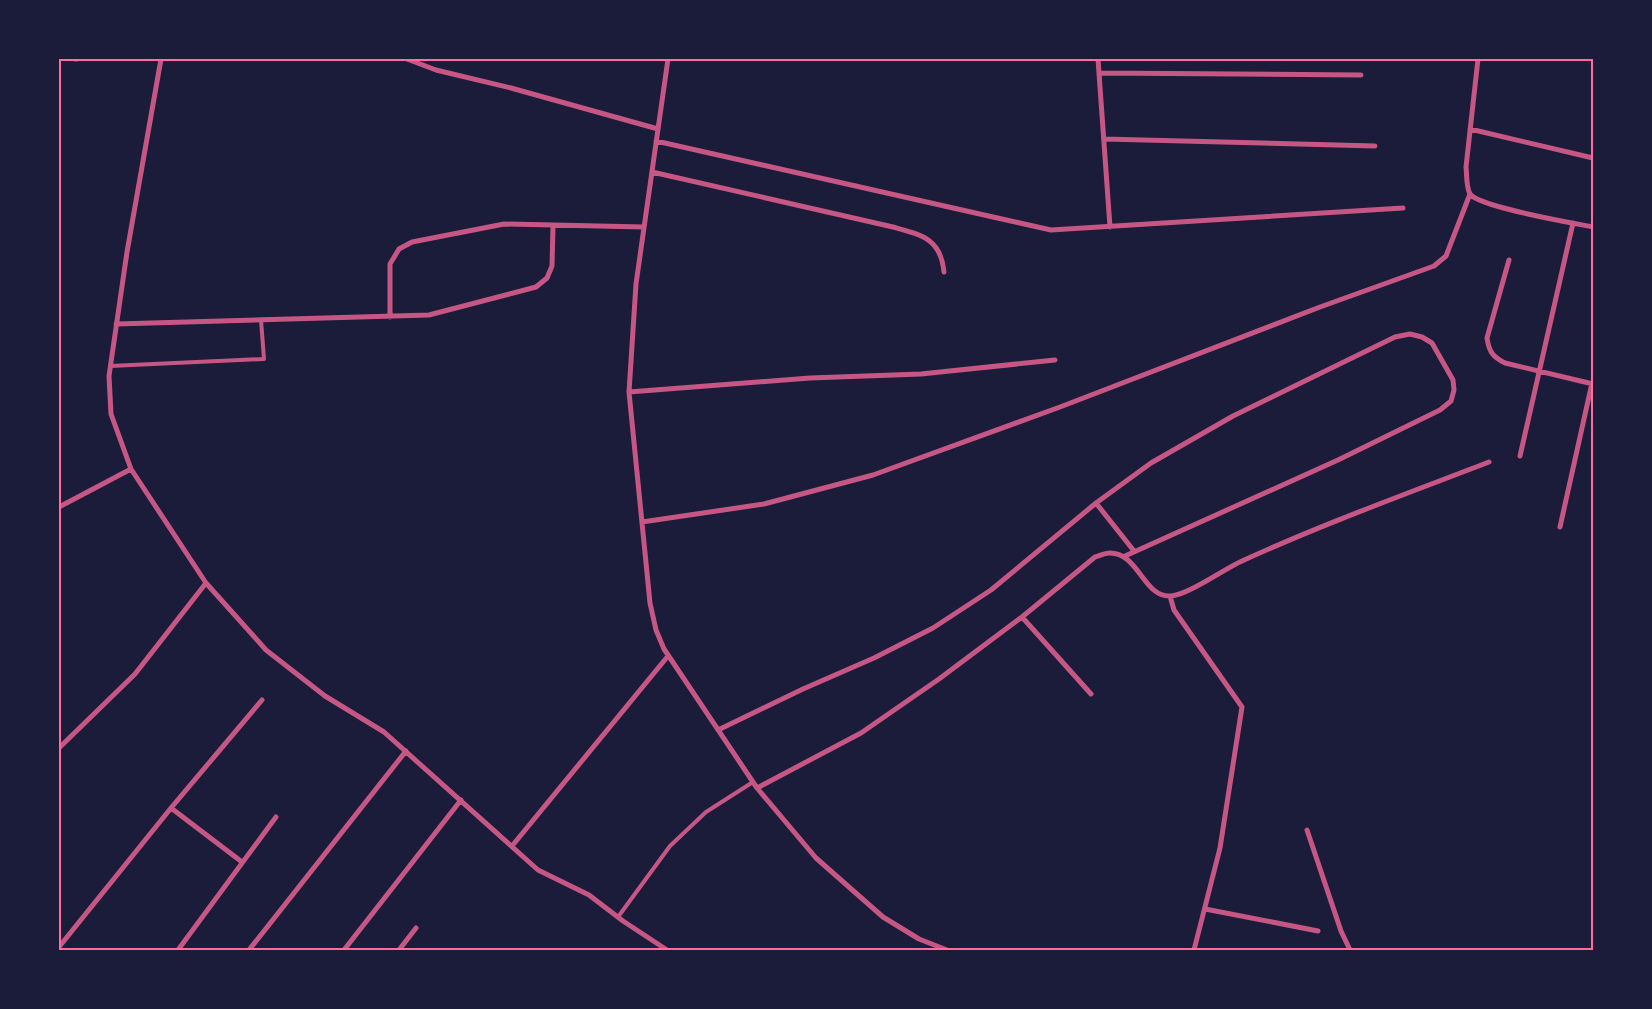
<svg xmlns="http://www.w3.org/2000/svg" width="1652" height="1009" font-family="'DejaVu Sans',sans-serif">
<rect width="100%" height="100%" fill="#1b1b3a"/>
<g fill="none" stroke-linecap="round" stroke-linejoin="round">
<path stroke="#c65784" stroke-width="4" d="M110,366l154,-7 -3,-39
M618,917l52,-71 36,-34 47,-30"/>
<path stroke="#c65784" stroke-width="5" d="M75,59h2
M161,59l-34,193 -18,124 2,38 20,55 75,114 60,67 59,46 59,36 154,138 51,25 34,26 44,29
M407,59l29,11 75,18 147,41
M668,59l-32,225 -7,108 21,211 6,27 8,19 93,139 59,70 67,59 36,22 28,11
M1098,59l12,168
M1478,59l-12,108c1,8 0,20 4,27 9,13 103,29 123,33
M1099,73l262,2
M1470,129l123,29
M1104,139l271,7
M656,141l395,89 352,-22
M652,172l241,55c29,8 48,12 51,45
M1509,260l-22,78c2,14 6,19 18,25l88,21
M390,317v-53l9,-15 13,-7 92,-18 140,3
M116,324l313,-9 107,-28 11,-9 5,-12 1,-40
M629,392l181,-14 111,-4 134,-14
M1520,456l53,-233
M1096,503l38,48
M59,507l72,-38
M642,522l122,-18 109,-29 187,-68 260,-100 114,-41 12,-10 24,-62
M1560,527l32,-144
M1170,596l4,14 68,97 -22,141 -26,102
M1022,617l69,77
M718,730l85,-41 71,-31 59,-30 58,-38 105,-87 55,-40 82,-47 162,-79 15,-3 12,3 10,6 21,37 1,10 -3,11 -11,9 -102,50 -213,96
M59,748l76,-74 71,-91
M757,788l104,-55 78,-54 83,-62 73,-60c4,-1 10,-4 14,-4 30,-1 34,45 62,43 17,-1 53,-27 71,-35 81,-37 164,-67 247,-99
M171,808l71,54
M1307,830l34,101 9,19
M512,846l156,-190
M1205,909l113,22
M59,947l112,-139 91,-108
M178,950l98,-133
M249,950l157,-199
M344,950l117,-150
M399,950l17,-22"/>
</g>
<rect width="1652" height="1009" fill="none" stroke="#1b1b3a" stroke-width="120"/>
<rect x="60" y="60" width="1532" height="889" fill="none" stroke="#ff6b9d" stroke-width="2"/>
</svg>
